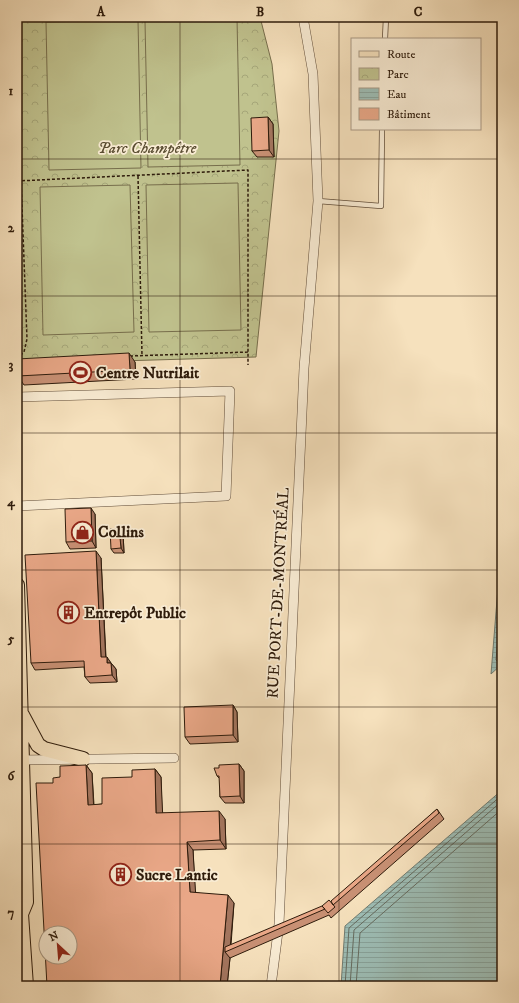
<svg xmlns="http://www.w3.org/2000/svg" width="519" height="1003" font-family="'IM FELL DW Pica',serif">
<defs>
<pattern id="park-crowns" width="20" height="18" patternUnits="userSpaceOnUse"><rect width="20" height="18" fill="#c0c28e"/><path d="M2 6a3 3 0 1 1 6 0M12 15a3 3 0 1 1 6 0" fill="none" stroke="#a5a679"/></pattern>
<pattern id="water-rules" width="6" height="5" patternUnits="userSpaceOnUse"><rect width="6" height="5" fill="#9dbdb5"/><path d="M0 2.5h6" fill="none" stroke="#88a29a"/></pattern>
</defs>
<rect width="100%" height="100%" fill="#f6e1bd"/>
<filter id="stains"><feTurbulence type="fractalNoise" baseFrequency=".005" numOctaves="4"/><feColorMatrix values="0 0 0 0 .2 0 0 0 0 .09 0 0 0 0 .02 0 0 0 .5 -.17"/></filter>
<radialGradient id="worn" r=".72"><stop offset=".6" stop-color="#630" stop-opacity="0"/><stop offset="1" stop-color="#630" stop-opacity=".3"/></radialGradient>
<path fill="url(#park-crowns)" stroke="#776e4c" d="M17,17h243l12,47 7,67 -23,226 -239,7z"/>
<path fill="#c0c28e" stroke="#776e4c" d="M237,18l3,147 -92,2 -3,-146z
M138,20l3,148 -92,2 -3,-148z
M238,183l3,147 -92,2 -3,-147z
M130,185l4,147 -91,3 -3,-148z"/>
<path fill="url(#water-rules)" stroke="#717c71" d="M502,538v126l-11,10z
M502,790v196h-161l4,-60z"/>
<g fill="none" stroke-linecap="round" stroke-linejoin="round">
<path stroke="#666c60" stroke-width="1" d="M502,593l-6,67 2,2h4
M345,986l4,-58 153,-133
M350,986l4,-56 148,-129
M356,986l4,-53 142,-124"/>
<defs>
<path id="lane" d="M385,39l1,-22
M318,201l63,5 1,-77"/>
<path id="street" d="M17,397l213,-6 -4,105 -209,10
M21,760l153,-2
M271,986l8,-62 25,-556 14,-167 -5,-127 -10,-57"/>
<path id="primary" d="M17,585l9,317 -5,12 5,72
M22,715l16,30 6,4 39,10"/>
</defs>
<use href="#lane" stroke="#604c38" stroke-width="6"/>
<use href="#street" stroke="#604c38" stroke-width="10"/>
<use href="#primary" stroke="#2e1b0b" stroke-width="16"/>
<path stroke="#2e1b0b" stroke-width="1.5" stroke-dasharray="3 2" stroke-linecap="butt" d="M138,176l4,180
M17,181l231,-11v195
M130,356l119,-4
M17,359l7,-7 3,-13 -6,-158"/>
<use href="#lane" stroke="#f9ecd4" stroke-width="4.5"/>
<use href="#street" stroke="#f9ecd4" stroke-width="9"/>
<use href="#primary" stroke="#f6e1bd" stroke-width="14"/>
</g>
<path fill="#c89074" stroke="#2e1b0b" d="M268,117l5,7 1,33h-17l-5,-6z
M135,362l1,17 -112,6 -6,-9z
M95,514l1,34 -26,1 -4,-7z
M123,532l1,21h-10l-3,-4z
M101,558l5,99 10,12 1,13 -27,1 -5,-6 -1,-10 -49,3 -4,-7z
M233,705l4,7 1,30 -48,2 -5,-7z
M239,764l5,7v32h-19l-5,-6v-18l-3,-3z
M86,765l6,8 2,32 8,-1 30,-27 23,-8 6,8 1,36 63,6 1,30 -33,1 2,42 39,11 -3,42 101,-41 105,-95 7,10 -113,99 -2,-3 -99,43 -3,28h-180l6,-203 7,-6z"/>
<path fill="#a3755e" stroke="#2e1b0b" d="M268,117l5,7 1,33 -5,-7z
M129,353l6,9 1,17 -6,-9z
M91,508l4,6 1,34 -4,-7z
M119,528l4,4 1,21 -3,-5z
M96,551l5,7 5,106 -5,-7z
M107,657l4,6h-4z
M111,663l5,6 1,13 -5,-7z
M233,705l4,7 1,30 -5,-7z
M239,764l5,7v32l-4,-7z
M86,765l6,8 2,41 -6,-9z
M155,769l6,8 2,45 -7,-9z
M219,811l6,8 1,30 -6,-9z
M187,842l6,8 3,50 -6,-8z
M228,895l6,8 -4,46 -5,3 5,6 -3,28h-7z"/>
<path fill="#e9a787" stroke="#2e1b0b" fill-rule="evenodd" d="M268,117l1,33 -17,1 -1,-33z
M129,353l1,17 -112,6 -1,-17z
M91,508l1,33 -26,1 -1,-33z
M119,528l2,20 -10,1 -1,-20z
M96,551l5,106h6v6h4l1,12 -27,2 -1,-16 -53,2 -6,-108z
M233,705v30l-48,2 -1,-30z
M239,764l1,32 -20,1 -1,-21h-2l-3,-8h5v-3z
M86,765l2,40 14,-1v-26l30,-1v-7l23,-1 1,44 63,-2 1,29 -33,2 3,50 38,3 -8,91h-173l-11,-203h17v-5l7,-1v-11zM46,933h24v24h-24z
M437,809l2,4 -106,92 -2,-4z
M329,900l6,7 -7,6 -6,-7z
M322,906l3,3 -100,43v-5z"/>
<path fill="none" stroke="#2e1b0b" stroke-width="1" stroke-opacity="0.55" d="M180,17v969M339,17v969M17,159h485M17,296h485M17,433h485M17,570h485M17,707h485M17,844h485"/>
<defs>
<symbol id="stadium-ring" viewBox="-11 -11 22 22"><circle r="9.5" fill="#f9ecd4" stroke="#8f2418" stroke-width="1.5"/><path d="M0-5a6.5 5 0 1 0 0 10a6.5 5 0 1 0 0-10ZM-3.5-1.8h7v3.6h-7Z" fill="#8f2418"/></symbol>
<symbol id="shop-ring" viewBox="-11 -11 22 22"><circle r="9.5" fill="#f9ecd4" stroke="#8f2418" stroke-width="1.5"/><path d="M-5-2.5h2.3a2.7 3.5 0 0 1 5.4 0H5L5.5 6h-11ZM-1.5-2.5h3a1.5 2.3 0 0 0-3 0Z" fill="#8f2418"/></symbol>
<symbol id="building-ring" viewBox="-11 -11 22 22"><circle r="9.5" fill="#f9ecd4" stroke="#8f2418" stroke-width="1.5"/><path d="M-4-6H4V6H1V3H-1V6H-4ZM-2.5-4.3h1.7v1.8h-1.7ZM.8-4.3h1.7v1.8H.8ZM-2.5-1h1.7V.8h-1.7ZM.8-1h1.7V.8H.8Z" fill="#8f2418"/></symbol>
</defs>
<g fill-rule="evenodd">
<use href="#stadium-ring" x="68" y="360" width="25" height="25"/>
<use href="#shop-ring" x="70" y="520" width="25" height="25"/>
<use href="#building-ring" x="56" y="600" width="25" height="25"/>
<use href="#building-ring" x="108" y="862" width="25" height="25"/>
</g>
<g text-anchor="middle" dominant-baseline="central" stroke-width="3.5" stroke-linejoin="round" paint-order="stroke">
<g font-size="16" font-style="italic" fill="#5a4d32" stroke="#f9ecd4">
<text x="147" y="148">Parc Champêtre</text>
</g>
<g font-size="16" font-weight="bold" fill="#2e1b0b" stroke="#f9ecd4" text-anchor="start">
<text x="96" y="373">Centre Nutrilait</text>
<text x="98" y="532">Collins</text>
<text x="84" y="613">Entrepôt Public</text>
<text x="136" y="875">Sucre Lantic</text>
</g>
<g font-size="16" fill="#2e1b0b" stroke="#f9ecd4">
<text transform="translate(278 593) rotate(-87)">RUE PORT-DE-MONTRÉAL</text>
</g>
</g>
<rect width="519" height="1003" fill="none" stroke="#f6e1bd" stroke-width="44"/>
<rect x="351" y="38" width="130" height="92" fill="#f9ecd4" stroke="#a89884"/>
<rect x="359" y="51" width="20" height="6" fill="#f6e1bd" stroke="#a89884"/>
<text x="387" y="58" font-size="12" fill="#2e1b0b">Route</text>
<rect x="359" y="68" width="20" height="12" fill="url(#park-crowns)" stroke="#a89884"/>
<text x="387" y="78" font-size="12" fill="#2e1b0b">Parc</text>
<rect x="359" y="88" width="20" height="12" fill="url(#water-rules)" stroke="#a89884"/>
<text x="387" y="98" font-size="12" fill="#2e1b0b">Eau</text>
<rect x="359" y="108" width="20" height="12" fill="#e9a787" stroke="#a89884"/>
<text x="387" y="118" font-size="12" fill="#2e1b0b">Bâtiment</text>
<g transform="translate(58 945) rotate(334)"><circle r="19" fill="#f9ecd4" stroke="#a89884"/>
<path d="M0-3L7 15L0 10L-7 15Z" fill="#8f2418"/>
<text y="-6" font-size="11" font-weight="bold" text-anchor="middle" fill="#2e1b0b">N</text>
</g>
<rect x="22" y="22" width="475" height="959" fill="none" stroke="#2e1b0b" stroke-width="1.5"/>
<g font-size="13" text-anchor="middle" font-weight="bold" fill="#2e1b0b">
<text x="101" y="16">A</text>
<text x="260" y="16">B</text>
<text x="418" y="16">C</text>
<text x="11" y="95">1</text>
<text x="11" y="232">2</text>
<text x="11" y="369">3</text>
<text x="11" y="506">4</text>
<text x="11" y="643">5</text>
<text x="11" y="780">6</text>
<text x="11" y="917">7</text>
</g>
<rect width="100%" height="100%" filter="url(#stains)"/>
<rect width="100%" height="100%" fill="url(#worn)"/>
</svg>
